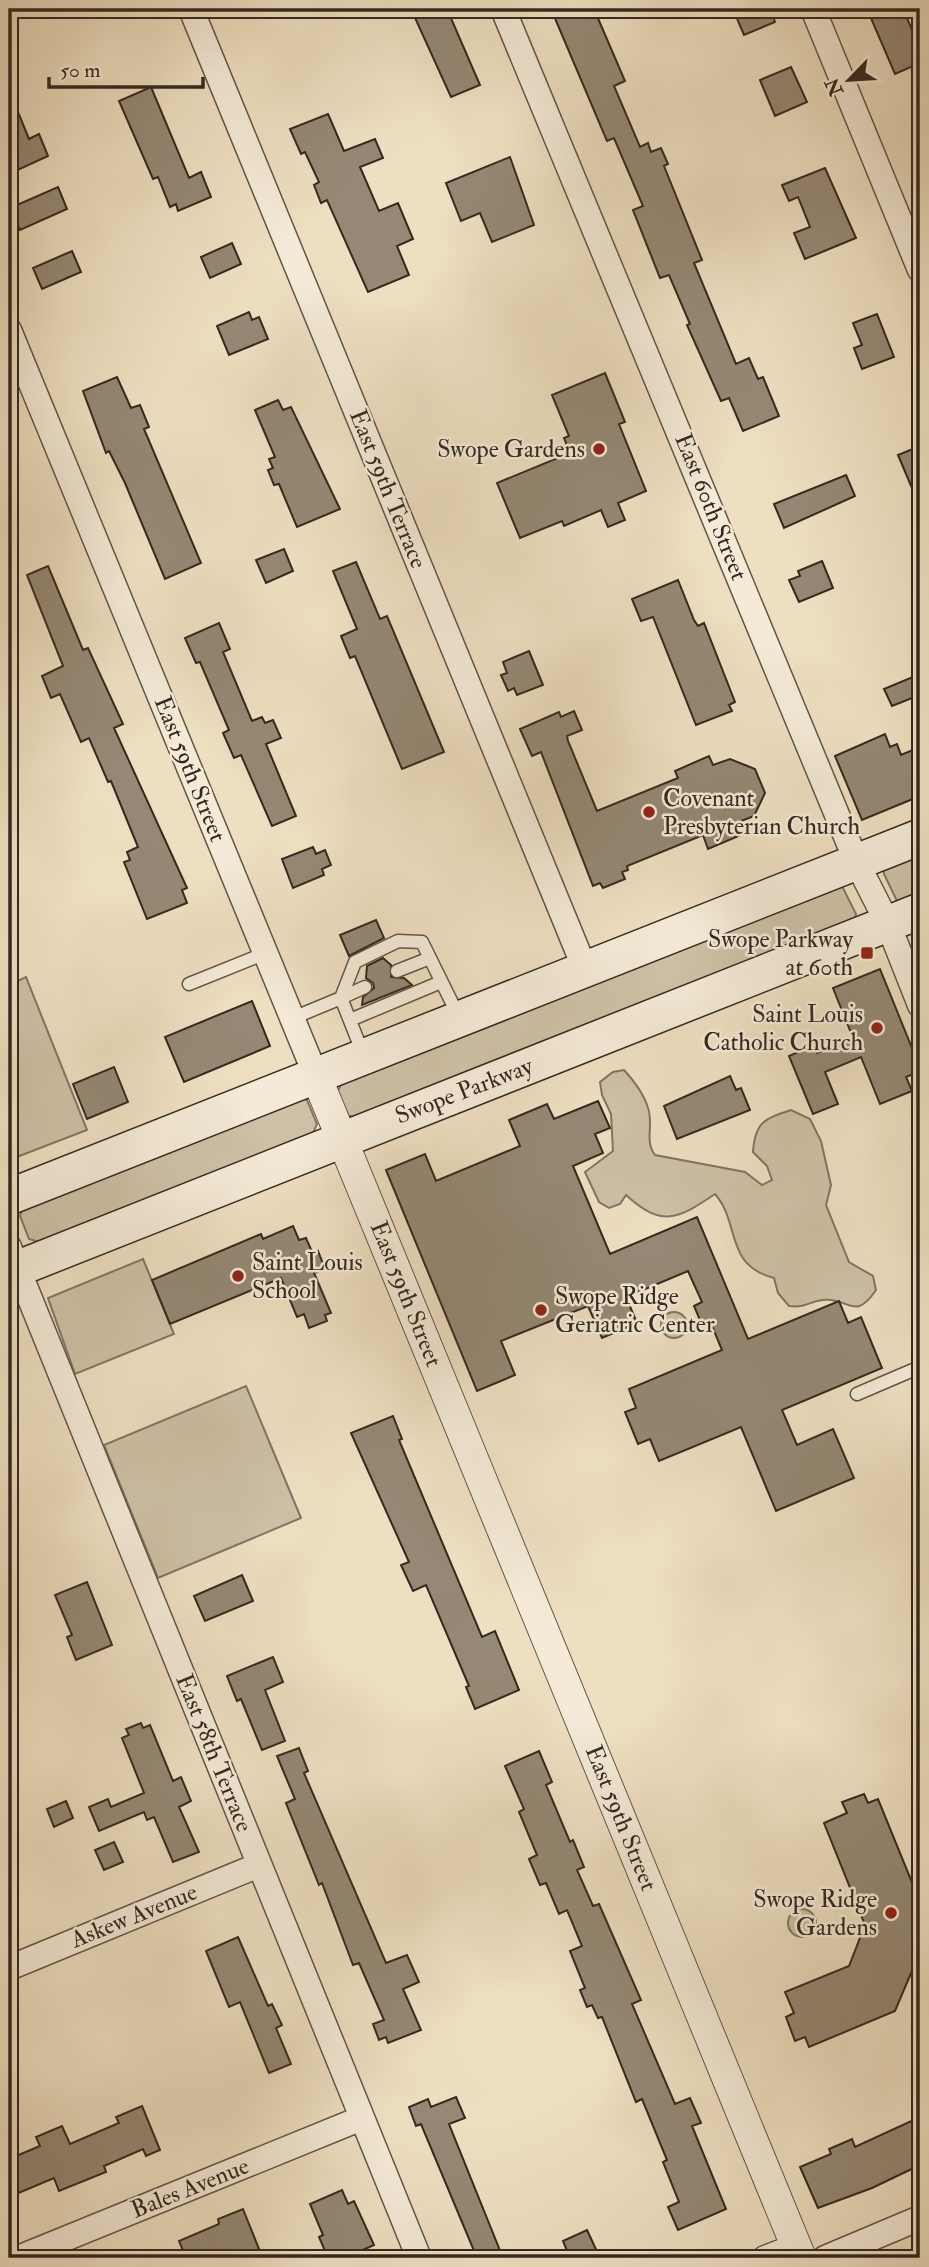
<svg xmlns="http://www.w3.org/2000/svg" width="929" height="2267" font-family="'IM FELL Double Pica',serif">
<rect width="100%" height="100%" fill="#eedfc1"/>
<filter id="stains"><feTurbulence type="fractalNoise" baseFrequency=".00286" numOctaves="4"/><feColorMatrix values="0 0 0 0 .2 0 0 0 0 .09 0 0 0 0 .02 0 0 0 .5 -.17"/></filter>
<radialGradient id="worn" r=".72"><stop offset=".6" stop-color="#630" stop-opacity="0"/><stop offset="1" stop-color="#630" stop-opacity=".3"/></radialGradient>
<path fill="#cec0a6" stroke="#817463" stroke-width="2" d="M920,851v43l-23,7 -13,-27v-6z
M842,886l14,28 -1,4 -500,198h-6l-12,-23 5,-11z
M26,977l61,153 -78,30v-175z
M624,1070c10,11 20,24 24,38 6,17 -4,33 7,47l90,17 17,13 10,-5 -5,-14 -14,-14c2,-30 11,-33 38,-42l19,9 11,22 10,44 -5,20 23,57 24,14 3,14c-22,33 -28,6 -54,10 -14,2 -16,8 -33,6l-11,-13 -4,-15c-50,-13 -33,-54 -59,-84 -37,25 -53,34 -89,1l-6,9 -11,4 -10,-6 -14,-30 28,-21 -2,-37 -9,-19 -2,-13 13,-10z
M302,1098l5,2 10,24 -4,9 -274,109 -10,-3 -9,-23 3,-9z
M143,1259l31,75 -99,40 -27,-76z
M661 1325a13 13 0 1 1 26 0a13 13 0 1 1-26 0Z
M246,1386l55,132 -143,60 -54,-133z
M788 1923a14 14 0 1 1 28 0a14 14 0 1 1-28 0Z"/>
<path fill="#958874" stroke="#342920" stroke-width="2" d="M411,9h36l33,76 -29,12z
M551,9h43l31,72 -11,5 26,61 8,-4 3,9 10,-4 7,16 -4,2 38,94 -8,3 42,101 13,-6 9,21 5,-2 16,39 -36,15 -14,-33 -8,3 -34,-76 3,-1 -21,-49 -9,3 -27,-68 10,-4 -29,-68 -7,3z
M733,9h37l5,13 -31,13z
M867,9h36l17,39v15l-25,11z
M791,67l16,35 -32,14 -15,-36z
M151,87l38,91 12,-6 10,25 -33,14 -2,-7 -6,3 -12,-30 -5,2 -34,-78z
M9,90l20,49 10,-5 9,22 -39,18z
M328,114l16,37 31,-12 8,19 -23,9 19,44 19,-8 15,36 -16,7 12,29 -41,17 -41,-92 -6,3 -7,-18 5,-3 -14,-30 -4,2 -11,-25z
M510,157l24,68 -42,17 -12,-29 -19,8 -15,-38z
M825,168l31,70 -51,21 -11,-26 16,-6 -12,-30 -9,4 -7,-16z
M58,187l9,22 -47,21 -10,-22z
M232,243l9,21 -31,14 -9,-21z
M72,251l9,21 -39,17 -9,-21z
M249,312l3,8 7,-3 9,22 -39,16 -12,-29z
M877,314l17,43 -32,12 -8,-21 8,-3 -9,-22z
M605,373l20,49 -6,2 27,67 -28,12 7,17 -17,7 -7,-17 -37,16 -2,-5 -42,17 -23,-55 73,-30 -6,-15 5,-2 -17,-41z
M117,377l14,31 9,-3 9,22 -5,2 57,134 -36,16 -40,-96 -16,-32 -3,2 -23,-62z
M278,400l5,10 8,-3 49,102 -43,18 -18,-43 -5,1 -6,-15 5,-2 -4,-9 6,-2 -20,-47z
M920,446v61l-22,-52z
M846,475l9,21 -71,32 -10,-24z
M284,549l9,22 -27,12 -10,-23z
M822,561l11,27 -34,14 -10,-22 11,-4 -2,-5z
M356,562l24,57 7,-3 57,136 -42,17 -47,-113 -5,2 -9,-22 16,-7 -24,-58z
M48,566l35,84 5,-2 35,76 -9,4 73,160 -5,2 5,13 -40,16 -23,-57 6,-2 -3,-8 11,-5 -27,-66 -3,1 -19,-44 -8,4 -21,-48 -9,4 -9,-22 21,-10 -36,-91z
M678,580l16,40 4,6 6,-3 31,79 -6,3 3,6 -36,14 -43,-108 -12,4 -9,-22z
M219,623l11,26 -7,3 29,69 10,-4 3,6 8,-3 8,18 -15,6 30,72 -24,10 -31,-71 -7,3 -11,-25 6,-3 -29,-68 -4,1 -11,-25z
M529,651l14,34 -26,10 -3,-7 -6,3 -7,-16 6,-2 -4,-11z
M915,676l5,19 -28,11 -8,-17z
M574,711l8,19 -15,6 1,5 29,70 81,-33 -3,-7 34,-15 4,9 17,-6 25,10 10,24 -11,23 -18,7 5,12 -33,14 -5,-14 -76,31 1,4 -6,2 3,7 -22,9 -3,-5 -7,3 -52,-134 -9,4 -12,-27 39,-17 2,5z
M885,734l5,13 7,-3 4,11 19,-8v49l-58,24 -27,-64z
M313,847l3,7 9,-4 6,15 -9,4 2,6 -31,13 -11,-29z
M376,920l8,18 -35,18 -9,-21z
M383,958l8,7v12l13,1 8,7 -50,20 1,-8 11,-9 -1,-5 -7,-5 1,-12z
M880,969l40,99v3l-14,6 6,14 -32,13 -19,-47 -36,15 13,32 -25,10 -24,-58 25,-11 3,8 36,-15 -20,-50z
M252,1001l18,45 -86,36 -19,-45z
M114,1067l14,35 -41,17 -14,-35z
M730,1076l6,14 5,-2 9,22 -73,29 -13,-33z
M598,1101l12,27 -15,6 8,19 -30,13 37,88 87,-37 51,122 91,-38 9,22 13,-6 21,51 -100,42 15,35 36,-16 21,49 -78,33 -35,-84 -82,34 -9,-22 -12,5 -13,-32 11,-4 -7,-19 93,-39 -12,-29 -8,4 -8,-19 8,-4 -14,-31 -62,26 11,26 -35,15 -14,-32 -87,35 14,34 -38,16 -91,-221 39,-16 11,27 84,-35 -11,-26 38,-16 7,15z
M293,1226l6,14 7,-2 7,16 5,-3 7,18 -11,4 17,40 -6,2 2,6 -18,7 -5,-14 -7,3 -16,-39 -111,46 -18,-44 109,-46 2,5z
M393,1416l9,23 -3,1 83,197 13,-6 24,59 -44,19 -9,-22 3,-1 -43,-101 -13,6 -12,-26 8,-3 -58,-129z
M242,1575l11,26 -48,20 -11,-25z
M87,1582l25,63 -36,15 -9,-23 5,-2 -17,-40z
M273,1657l10,25 -18,8 20,51 -23,9 -21,-51 -4,2 -10,-25z
M141,1723l2,5 7,-3 23,56 8,-4 10,24 -12,6 20,45 -26,10 -19,-45 -7,3 -3,-8 -45,19 -10,-24 19,-8 3,8 33,-14 -22,-55 7,-3 -3,-6z
M299,1748l9,23 -4,2 82,190 21,-8 12,27 -16,7 18,41 -33,13 -2,-6 -7,3 -6,-16 11,-4 -25,-57 -6,2 -31,-82 -3,2 -33,-82 9,-4 -18,-43z
M539,1751l13,31 -6,3 24,57 3,-2 11,27 -7,3 16,36 6,-2 42,96 -9,4 43,100 15,-6 11,25 -9,3 34,83 -48,21 -10,-23 11,-5 -16,-40 4,-2 -25,-61 -6,3 -34,-85 -4,1 -6,-13 -5,2 -7,-17 5,-2 -15,-37 12,-5 -15,-36 -8,4 -13,-31 -6,2 -11,-26 8,-4 -18,-43 5,-3 -19,-43z
M864,1794l4,9 10,-4 42,103v50l-25,59 -86,36 -4,-10 -10,4 -9,-24 8,-4 -9,-21 64,-26 16,-41 -41,-102 23,-10 -5,-11z
M66,1801l7,17 -19,9 -7,-18z
M114,1842l9,20 -19,8 -9,-20z
M238,1937l30,69 4,-2 10,21 -6,3 15,36 -22,9 -29,-71 -11,5 -23,-56z
M456,2097l9,21 -16,6 54,134h-26l-56,-134 -5,2 -7,-19 19,-8 3,8z
M142,2106l18,44 -14,6 -3,-7 -39,17 2,6 -47,19 -5,-13 -45,19v-38l31,-13 -4,-9 26,-11 8,18 49,-21 -3,-6z
M920,2117v48l-48,23 -54,20 -18,-41 31,-13 -2,-5 23,-10 3,8z
M342,2190l6,14 6,-3 20,44 -29,13h-17l-9,-21 4,-2 -13,-31z
M243,2209l16,40 -23,9h-50l-7,-17 40,-17 -1,-5z
M587,2230l13,28h-30l-7,-17z"/>
<g fill="none" stroke-linecap="round" stroke-linejoin="round">
<defs>
<path id="service" d="M397,971l33,-13
M189,984l77,-31
M293,1018l48,-20 14,-36 43,-21 24,1 36,73
M350,1020l91,-38
M364,1056l-23,-58 24,-11
M857,1394l63,-27"/>
<path id="minor" d="M191,9l394,960
M503,9l354,854 31,61 32,81
M813,9l107,261
M9,330l307,746
M9,1247l410,1011
M9,1968l250,-103
M18,2258l344,-140
M765,2258l31,-12
M825,2258l95,-40"/>
<path id="tertiary" d="M316,1076l485,1182"/>
<path id="secondary" d="M9,1197l911,-360
M9,1272l911,-361"/>
</defs>
<use href="#service" stroke="#625648" stroke-width="15"/>
<use href="#minor" stroke="#625648" stroke-width="27"/>
<use href="#tertiary" stroke="#625648" stroke-width="32"/>
<use href="#secondary" stroke="#342920" stroke-width="38"/>
<use href="#service" stroke="#f4ead7" stroke-width="12"/>
<use href="#minor" stroke="#f4ead7" stroke-width="24"/>
<use href="#tertiary" stroke="#f4ead7" stroke-width="30"/>
<use href="#secondary" stroke="#f4ead7" stroke-width="35"/>
</g>
<g fill="#8f2418" stroke="#f4ead7" stroke-width="2.5">
<circle cx="599" cy="449" r="7"/>
<circle cx="649" cy="812" r="7"/>
<rect x="860" y="946" width="14" height="14" rx="3.5"/>
<circle cx="877" cy="1028" r="7"/>
<circle cx="238" cy="1276" r="7"/>
<circle cx="541" cy="1310" r="7"/>
<circle cx="891" cy="1913" r="7"/>
</g>
<g text-anchor="middle" dominant-baseline="central" stroke-width="5" stroke-linejoin="round" paint-order="stroke">
<g font-size="24" fill="#342920" stroke="#f4ead7" text-anchor="end">
<text x="585" y="449">Swope Gardens</text>
<text x="663" y="798" text-anchor="start">Covenant<tspan x="663" dy="28">Presbyterian Church</tspan></text>
<text x="853" y="939">Swope Parkway<tspan x="853" dy="28">at 60th</tspan></text>
<text x="863" y="1014">Saint Louis<tspan x="863" dy="28">Catholic Church</tspan></text>
<text x="252" y="1262" text-anchor="start">Saint Louis<tspan x="252" dy="28">School</tspan></text>
<text x="555" y="1296" text-anchor="start">Swope Ridge<tspan x="555" dy="28">Geriatric Center</tspan></text>
<text x="877" y="1899">Swope Ridge<tspan x="877" dy="28">Gardens</tspan></text>
</g>
<g font-size="24" fill="#342920" stroke="#f4ead7">
<text transform="translate(388 489) rotate(68)">East 59th Terrace</text>
<text transform="translate(711 507) rotate(68)">East 60th Street</text>
<text transform="translate(190 769) rotate(68)">East 59th Street</text>
<text transform="translate(464 1091) rotate(-21)">Swope Parkway</text>
<text transform="translate(406 1294) rotate(68)">East 59th Street</text>
<text transform="translate(214 1753) rotate(68)">East 58th Terrace</text>
<text transform="translate(621 1818) rotate(68)">East 59th Street</text>
<text transform="translate(134 1916) rotate(-22)">Askew Avenue</text>
<text transform="translate(190 2188) rotate(-22)">Bales Avenue</text>
</g>
</g>
<rect width="929" height="2267" fill="none" stroke="#eedfc1" stroke-width="35"/>
<rect x="10" y="10" width="908" height="2246" fill="none" stroke="#342920" stroke-width="3.5"/>
<rect x="18" y="18" width="894" height="2232" fill="none" stroke="#342920" stroke-width="2"/>
<g transform="translate(849 80) rotate(245)" stroke="#f4ead7" stroke-width="5" paint-order="stroke">
<path d="M0-5L12 26L0 18L-12 26Z" fill="#342920"/>
<text y="-10" font-size="19" font-weight="bold" text-anchor="middle" fill="#342920">N</text>
</g>
<path d="M49 77v10h154v-10" fill="none" stroke="#342920" stroke-width="3.5"/>
<text x="60" y="77" font-size="21" fill="#342920" stroke="#f4ead7" stroke-width="5" paint-order="stroke">50 m</text>
<rect width="100%" height="100%" filter="url(#stains)"/>
<rect width="100%" height="100%" fill="url(#worn)"/>
</svg>
